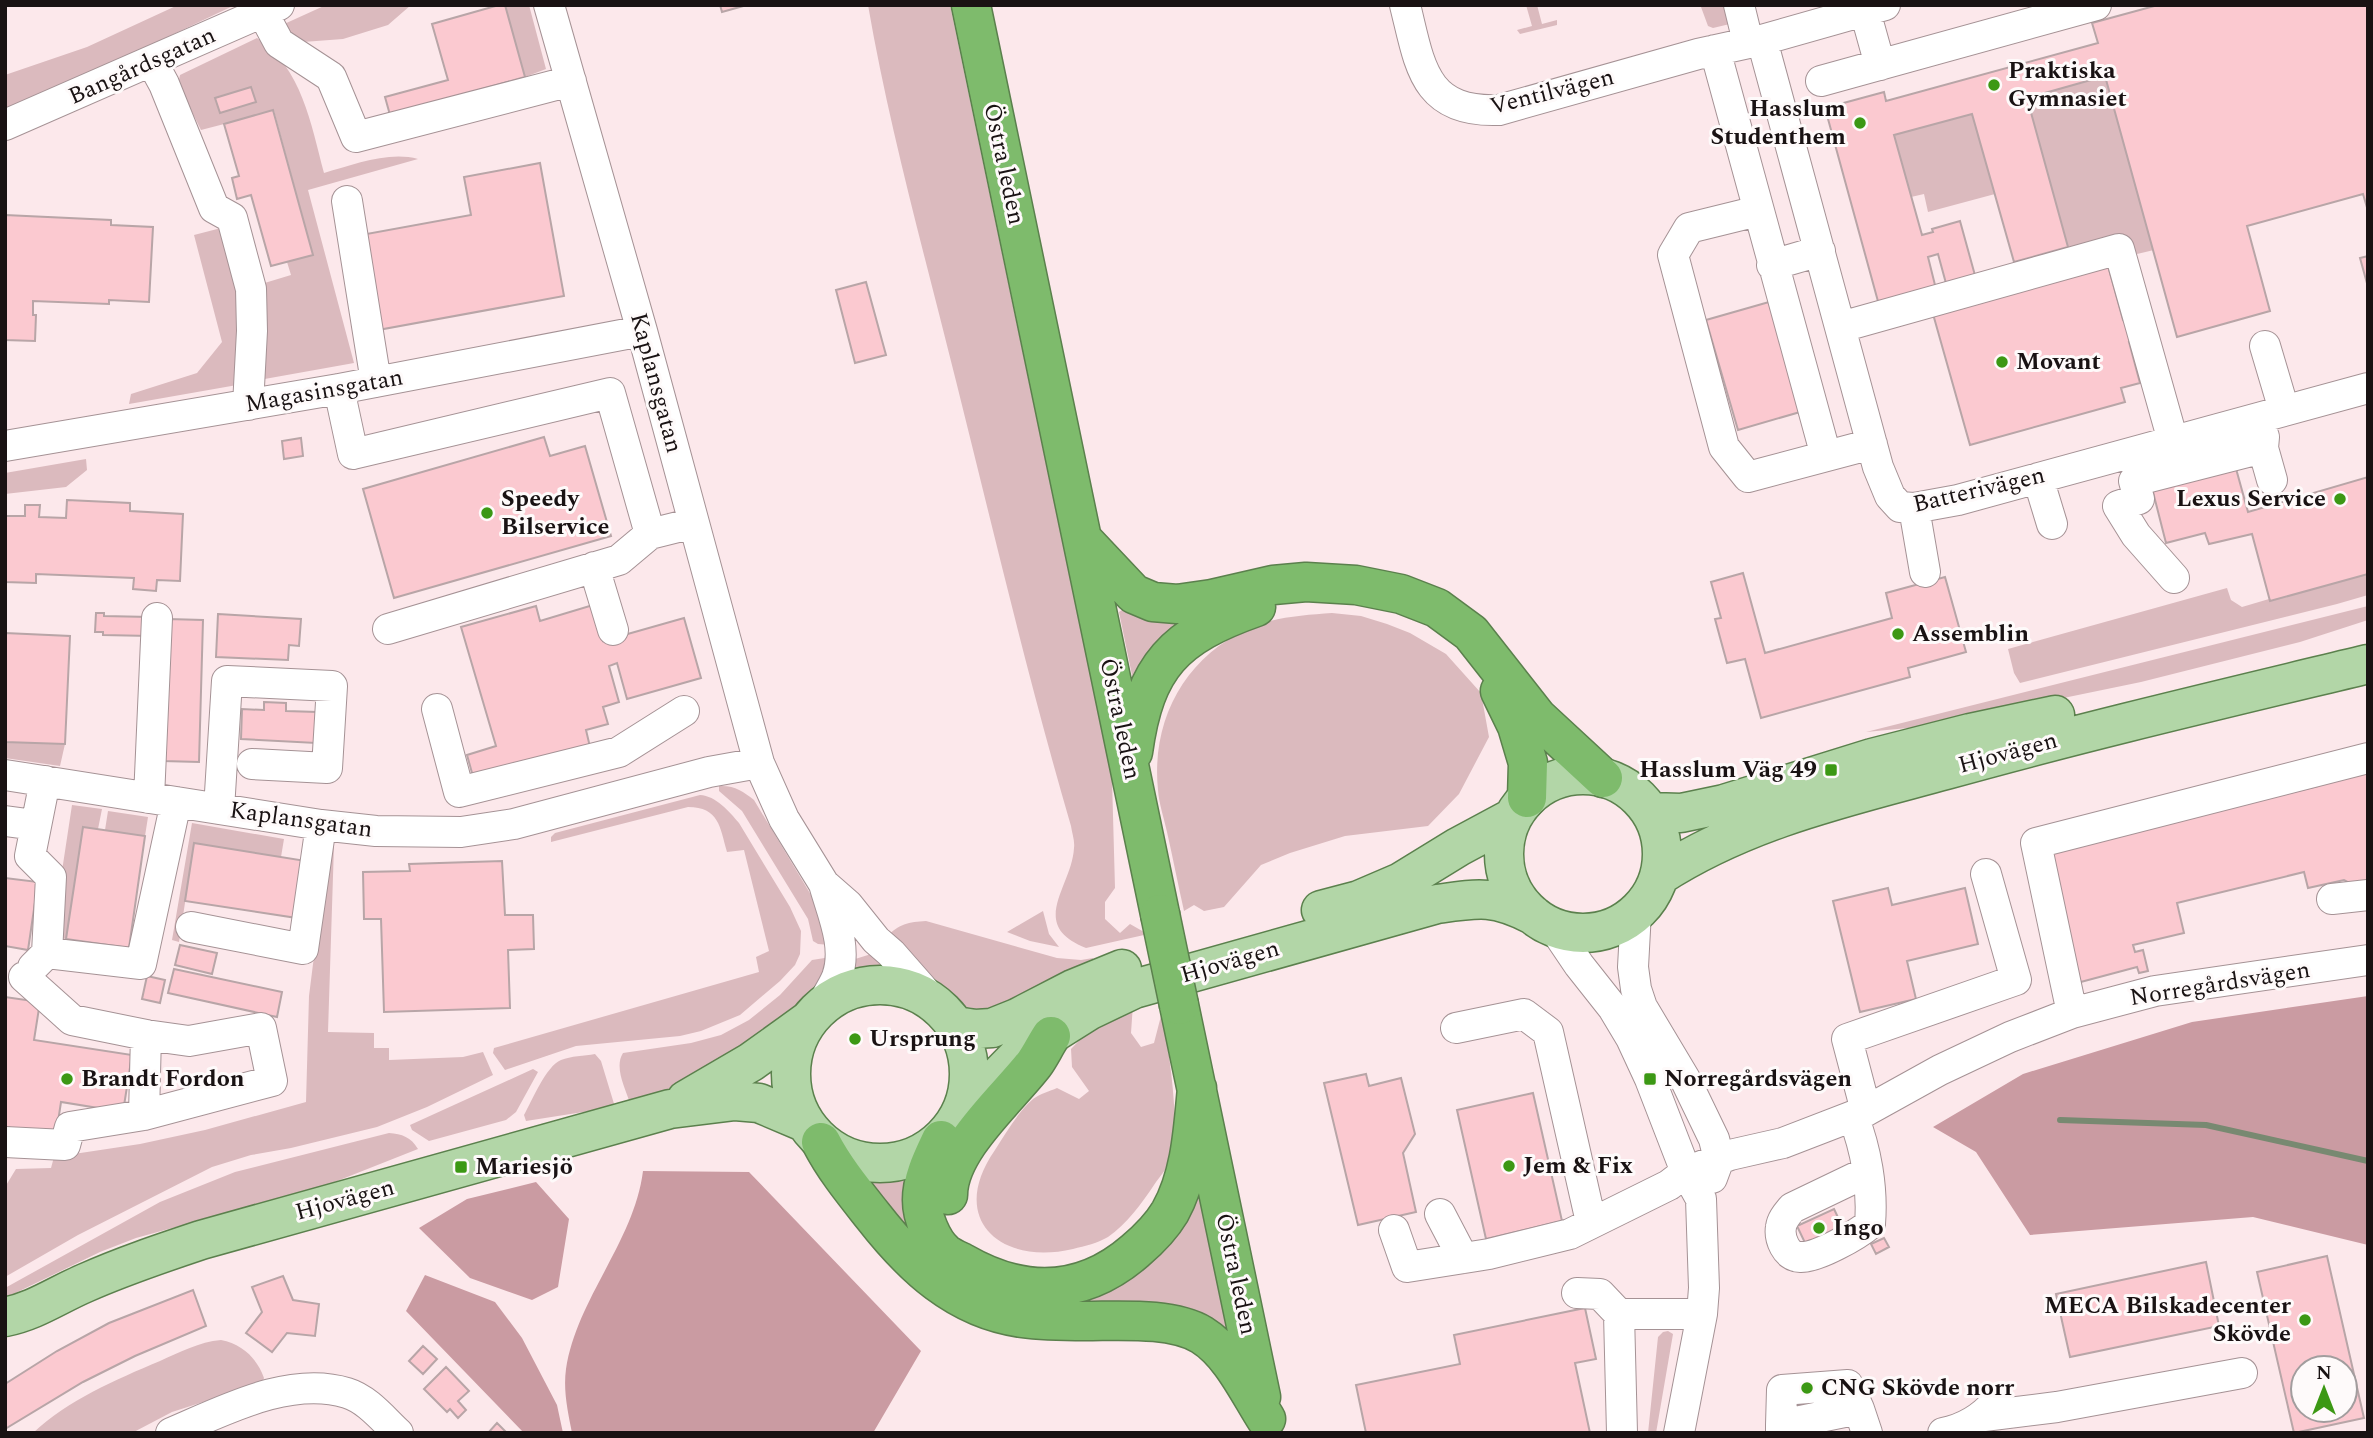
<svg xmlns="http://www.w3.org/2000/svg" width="2373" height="1438" font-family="Spectral,serif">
<rect width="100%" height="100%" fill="#fce8eb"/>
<path fill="#dbbabe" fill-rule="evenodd" d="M178,5h57l-230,109v-39l82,-28z
M326,5h85l-23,20 -45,14 -40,3 -16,-3 -5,-14z
M505,5h24l17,64 -21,8z
M868,5h82l162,774 3,109 -10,14v17l15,14 10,-9 14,8v3l-58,13c-59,-23 -14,-61 -12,-100 1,-7 -2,-15 -3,-22 -43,-147 -78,-297 -115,-445 -31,-125 -66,-249 -88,-376z
M1526,5h11l5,19 15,-4v5l-37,9 -3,-4 15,-4z
M1709,5h20l5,18 -21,5 -5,-2 -7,-19z
M257,38c45,30 54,86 67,135 29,-8 64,-22 94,-14l-110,31 46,173 -95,17 -1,-95 33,-10 -4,-13 26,-7 -39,-144 -73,19 -23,-46 2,-9zM251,87l5,15 -36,11 -5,-15z
M2105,76l49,174 -17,4 -7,-11 -21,-5 -41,9 -41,-149z
M1972,114l23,80 -67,18 -4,-18 -13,3 -17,-62z
M225,227l15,61 -3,97 -108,19 2,-10 66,-21 25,-31 -28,-107z
M86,459l1,11 -21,17 -61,7v-21z
M2368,574v21l-31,9 -317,79 -6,-10 -6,-24 219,-61 4,12 11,7 27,-8 2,2z
M2368,606v14l-68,22 -159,40 -212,44 -63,6z
M1125,608l84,1 -76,71 -14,-68z
M1332,613l29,3 26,8 23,9 36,21 35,39 8,44 -30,57 -31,32 -83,10 -55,17 -29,12 -37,42 -20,4 -10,-6 -10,6c-6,-26 -11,-53 -17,-79 -3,-14 -8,-28 -9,-42 -7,-69 26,-132 90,-161 25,-12 56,-14 84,-16z
M5,742l60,2 -5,22 -55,-8z
M719,786c15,-1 24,5 35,14l66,110 10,35 -12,-1 -5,-3 -5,-22 -66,-108 -23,-20z
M700,795c16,1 29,16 39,28l51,84 11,24 -1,23 -5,11 -15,16 -40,34 -39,16 -21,5 -104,10 -71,24 -12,-17 1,-5 265,-76 -3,-15 13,-6 -25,-101 -17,2c-7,-25 -8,-45 -39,-45l-137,35v-5l4,-4z
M72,805l30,4 -4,20 -15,-2 -17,112 -14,-2z
M108,811l40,6 -3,19 -40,-6z
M192,823l92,16 -3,18 -87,-13 -15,98 -7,-2z
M328,845h6l-6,187 46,1v15h15v12l74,-3 20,-5 10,23 -66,32 -50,20 -86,21 -40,7 -39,12 -134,68 -73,42v-90l11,-18 35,-1 3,-11 86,-13 65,-14 101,-28 3,-106z
M1043,911l6,23 10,13 -29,-6 -23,-9z
M926,921l131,37 24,2 12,-2v8l-64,32 -45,12 -22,-4 -17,-9 -58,-60c11,-13 22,-15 39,-16z
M874,950l19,22 -17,-1 -27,5 3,-16 16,-5z
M831,957l-9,27 -19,22 -65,51 -74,36 -34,10c-5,-15 -16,-36 -7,-50l68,-10 30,-8 28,-15 31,-25 32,-35z
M1133,1004l-2,29 10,14 13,-4 8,-31c7,40 13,80 13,121 0,6 1,15 -1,21 -4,11 -14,22 -20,31 -12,18 -28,40 -46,52 -10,6 -23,9 -35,12 -73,17 -126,-30 -78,-99 11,-17 23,-38 38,-51 7,-5 17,-8 24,-11l22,11 10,-8 -17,-24 -1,-18 25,-26z
M595,1054l6,7 14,46 -89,14 -2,-6c8,-14 22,-49 37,-55 10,-4 23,-4 34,-6z
M533,1069l5,3 -22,40 -10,8 -77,21 -17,-11 -2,-5z
M389,1133c13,1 22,4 29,16l-91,36 -191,53 -36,14 -95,46v-10l155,-86 75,-30z
M914,1168l-4,34 132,104 154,-131 36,171 -259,-52 -122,-124c22,4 41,3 63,-2z
M1668,1331l5,3 -17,99h-8l10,-96 5,-5z
M221,1340c21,4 36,18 43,38l-2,5 -90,29 -40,21h-99c35,-33 82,-53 127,-72 20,-9 39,-19 61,-21z"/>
<path fill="#ca9ba2" d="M2368,996v249l-115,-28 -223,18 -54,-83 -43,-25 90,-53 169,-52z
M643,1171l106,1 172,179 -48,82h-301c-4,-21 -9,-42 -6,-64 11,-71 68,-127 77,-198z
M536,1182l33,37 -11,68 -26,13 -62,-22 -51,-50 48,-29z
M425,1275l70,27 27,36 35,67 6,28h-39l-118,-122z"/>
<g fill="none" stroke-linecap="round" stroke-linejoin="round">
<path stroke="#788971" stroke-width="6" d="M2060,1120l146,5 162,36"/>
</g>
<path fill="#fbc9d0" stroke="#b8a5a7" stroke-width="2" fill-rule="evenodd" d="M499,5h6l20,72 -135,38 -5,-18 63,-17 -16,-56z
M720,5h27l-25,7z
M2158,5h210v206l-5,-17 -116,32 23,85 -93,26 -72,-261 -78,22 41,149 -54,15 -42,-148 -78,21 28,100 11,-3 -1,-3 28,-8 16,58 -29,8 -9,-33 -10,3 8,32 -57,16 -54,-197 59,-16 2,9 212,-58 -6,-20z
M251,87l5,15 -36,11 -5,-15z
M273,110l40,145 -42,11 -20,-71 -14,4 -5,-21 7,-2 -15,-52z
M540,163l24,133 -186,34 -17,-95 110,-20 -7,-38z
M5,215l106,5v5l42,2 -4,75 -40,-2v4l-76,-3v14h3l-1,26 -30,-1z
M2368,256v31l-8,-29z
M2108,266l15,54 6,-2 6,22 -6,2 11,41 -19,5 4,14 -155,43 -37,-131z
M866,282l20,73 -31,8 -19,-73z
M1776,300l31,110 -69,20 -32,-110z
M544,437l6,19 35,-10 26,90 -217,62 -31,-109z
M301,438l2,18 -19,3 -2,-18z
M2235,465l13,47 120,-35v97l-98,27 -18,-67 -43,10 -4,-11 -39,10 -14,-55z
M67,500l63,3v8l53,3 -3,67 -23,-1 -1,11 -23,-2 1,-11 -98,-4v9l-31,-1v-66h20v-11h15l-1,12 27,1z
M1743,573l22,80 127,-35 -6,-25 59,-16 21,75 -58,16 2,9 -149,41 -16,-59 -18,4 -12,-44 6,-1 -10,-36z
M593,605l10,36 81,-23 17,60 -74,21 -10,-36 -8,3 10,36 -16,5 5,17 -22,6 4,17 -116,33 -7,-25 29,-9 -35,-119 75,-21 4,15z
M96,613h8v3l46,1v19l-47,-1v-3h-8z
M218,614l83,5 -2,27 -10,-1 -1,15 -72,-3z
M168,619l35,1 -4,142 -36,-1z
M5,633l65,3 -5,108 -60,-2z
M264,702l22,1v8l31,1 -1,31 -75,-4 1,-30 22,1z
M2366,765l2,9v115l-9,-1 -15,-8 -36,8 -4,-16 -127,31 7,30 -51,12 2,7 8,-2 5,21 -9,2 -2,-6 -60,16 -33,-130 274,-67 -2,-8z
M83,827l62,9 -16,112 -63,-9z
M194,843l112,18 -9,57 -112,-17z
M502,861l3,54h28l1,34 -26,1 2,58 -126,4 -3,-93h-17l-1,-47 47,-1 -1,-7z
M5,878l33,4 -10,68 -23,-4z
M1888,888l4,17 73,-17 13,56 -71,17 9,38 -56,13 -27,-111z
M180,945l37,8 -5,21 -37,-9z
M174,969l108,23 -5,25 -109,-24z
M147,976l18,4 -5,23 -18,-4z
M5,997l35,5 -6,38 98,15 -9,57 -62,-10 -5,33 -51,-8z
M1366,1074l3,12 32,-8 14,56 -12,19 13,59 -58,13 -34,-142z
M1533,1093l29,128 -76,18 -29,-129z
M1834,1209l9,19 -37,17 -9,-19z
M1884,1238l5,9 -13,7 -5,-10z
M2327,1256l37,162 -70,15 -37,-161zM2303,1368h42v42h-42z
M2206,1262l13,64 -149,31 -14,-63z
M283,1276l10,24 26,4 -4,32 -28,-3 -15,19 -26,-19 16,-21 -10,-25z
M193,1290l13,36 -71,30 -52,26 -78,47v-45l52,-33 52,-28z
M1585,1308l11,51 -21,4 15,70h-224l-10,-48 104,-21 -6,-29z
M423,1346l14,13 -14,15 -14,-13z
M446,1367l23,24 -11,10 8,9 -8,8 -8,-9 -3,3 -23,-23z
M497,1423l10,10h-19z"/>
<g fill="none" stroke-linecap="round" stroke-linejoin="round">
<defs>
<path id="minor" d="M549,5l93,326 117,432 25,56 40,65 24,21 28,35 15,13 43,49
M1405,5c15,60 18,108 94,105l199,-56 64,-14 123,-35
M1739,5l9,37
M1865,11l15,54
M263,13l16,30 52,34 25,60 215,-56
M1762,40l116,427 12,29 10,11 14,1 44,-8 410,-112
M1715,50l111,406
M152,62l12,22 50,124 18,10 19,71 1,42 -4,74
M1821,81l275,-76
M5,125l274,-120
M347,201l29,181
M1758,211l-69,17 -16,27 51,192 24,30 124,-33
M1772,265l48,-14
M1841,327l278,-78 54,192
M2265,346l19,64
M339,389l14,65 257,-61 40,141 44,-11
M2261,428l3,9 -1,11 9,32
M5,446l334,-57 303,-58
M2038,478l14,46
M1914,508l11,64
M594,567l19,63
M2174,578l-38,-43 -18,-29 21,-7 -5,-18 129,-33
M388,629l231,-69 31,-26
M437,709l22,83 160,-40 65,-41
M5,775l316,50 55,6 85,1 53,-8 195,-52 50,-9
M149,798l8,-180
M219,809l8,-128 105,5 -5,82 -75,-4
M5,821l30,4
M2332,899l36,-4
M1636,912l-3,55 3,22 6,18 43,72 29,60 5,20 -7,19
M191,927l112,22 18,-124
M1554,928l25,37 34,43 18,30 19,41 36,93 15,27 3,89 -2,26 -23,119
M47,953l94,11 35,-162
M33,967l14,-14 4,-76 -21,-21 15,-75
M821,1006c5,-9 12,-19 16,-29 11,-30 -5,-64 -13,-93
M2072,1013l-36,-170 332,-85
M1456,1028l68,-14 24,18 43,190
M1866,1111l-19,-72 169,-59 -30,-106
M144,1115l2,-80
M1853,1116c13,33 20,72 17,108 -13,11 -53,34 -70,33 -14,0 -21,-19 -19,-30 1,-8 7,-14 11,-19l75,-36
M5,1142l60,3 5,-18 74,-12 128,-34 -11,-53 -72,13 -43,-6 -74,-15 -48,-43
M1440,1214l23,44
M1394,1230l13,37 82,-13 81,-20 99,-49 17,-13 44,-17 53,-12 83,-32 74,-41 70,-33 62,-24 83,-22 213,-31
M1577,1293l23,1 19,20h83
M1619,1314l3,119
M1984,1416l73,-9 185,-34
M1781,1425l1,-35 66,-5 11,24
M171,1433c52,-22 119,-58 176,-40 20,6 36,26 51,40
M1781,1433v-8l78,-16 8,24
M1943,1433c21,-4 39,-15 53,-31"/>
<path id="major" d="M1504 854a79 79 0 1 1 158 0a79 79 0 1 1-158 0Z
M1650,812l31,1 43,-9 148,-46 98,-25 85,-18
M1659,876c88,-57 188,-79 287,-106 140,-39 281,-72 422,-106
M1321,910l38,-10 42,-18 57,-35 54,-29
M791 1074a89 89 0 1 1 178 0a89 89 0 1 1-178 0Z
M956,1026l19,3 17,-1 25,-10 56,-29 49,-20
M686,1100l65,-38 57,-41
M961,1114l59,-60 70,-44 44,-21 303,-85c42,-6 57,-9 96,11
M5,1317c30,-6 52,-22 80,-34 38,-17 77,-30 116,-43l469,-131 65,-8 24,2 45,19"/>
<path id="highway" d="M971,5l189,909
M1083,540l51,54 19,8 24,2 35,-5 61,-14 33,-3 50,3 45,9 36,14 34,25 66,84 66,61
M1500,691l17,35 11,37 -1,35
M1133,752c12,-87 41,-116 123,-145
M1179,1005l82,392
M941,1140c-9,19 -19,39 -19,60 0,17 10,42 23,53 5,4 12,7 18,10 59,34 119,34 172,-12 13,-11 26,-24 35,-39 21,-38 23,-82 27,-124
M821,1142c14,27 33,50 52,74 39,50 84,93 149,102 22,3 43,3 64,3 34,0 86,-4 116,14 29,18 46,56 64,84
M948,1195c0,-46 59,-96 86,-131 6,-8 11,-19 17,-28"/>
</defs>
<use href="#minor" stroke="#a59295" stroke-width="32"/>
<use href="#major" stroke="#5b804d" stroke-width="41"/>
<use href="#highway" stroke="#5b804d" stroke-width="41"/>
<use href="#minor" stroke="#fff" stroke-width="30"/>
<use href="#major" stroke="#b2d6a7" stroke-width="38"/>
<use href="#highway" stroke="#7ebb6c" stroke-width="38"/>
<defs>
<path id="highway-bridge" d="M1160,914l19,91"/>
</defs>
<use href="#highway-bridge" stroke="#5b804d" stroke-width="41" stroke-linecap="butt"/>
<use href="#highway-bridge" stroke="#7ebb6c" stroke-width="38"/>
</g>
<g fill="#3c9814" stroke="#fefafa" stroke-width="2.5">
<circle cx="1994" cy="85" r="7"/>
<circle cx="1860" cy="123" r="7"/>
<circle cx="2002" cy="362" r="7"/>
<circle cx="2340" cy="499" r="7"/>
<circle cx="487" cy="513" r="7"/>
<circle cx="1898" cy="634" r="7"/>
<rect x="1824" y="763" width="14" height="14" rx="3.5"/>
<circle cx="855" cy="1039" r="7"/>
<circle cx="67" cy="1079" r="7"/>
<rect x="1643" y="1072" width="14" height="14" rx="3.5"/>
<circle cx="1509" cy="1166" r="7"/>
<rect x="454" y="1160" width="14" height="14" rx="3.5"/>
<circle cx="1819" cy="1228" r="7"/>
<circle cx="2305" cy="1320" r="7"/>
<circle cx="1807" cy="1388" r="7"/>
</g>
<g text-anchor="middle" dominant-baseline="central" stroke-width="6" stroke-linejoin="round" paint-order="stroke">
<g font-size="24" fill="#191213" stroke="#fefafa">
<text transform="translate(142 66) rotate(-24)">Bangårdsgatan</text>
<text transform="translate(1552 92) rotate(-14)">Ventilvägen</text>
<text transform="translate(1004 164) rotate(78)">Östra leden</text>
<text transform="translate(656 383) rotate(75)">Kaplansgatan</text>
<text transform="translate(324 391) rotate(-10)">Magasinsgatan</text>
<text transform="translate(1979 490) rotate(-13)">Batterivägen</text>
<text transform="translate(1120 719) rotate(78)">Östra leden</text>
<text transform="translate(2008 753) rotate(-15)">Hjovägen</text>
<text transform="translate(301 820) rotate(8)">Kaplansgatan</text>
<text transform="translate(1230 962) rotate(-16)">Hjovägen</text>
<text transform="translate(2220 984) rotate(-9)">Norregårdsvägen</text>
<text transform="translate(345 1200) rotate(-15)">Hjovägen</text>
<text transform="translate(1236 1274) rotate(78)">Östra leden</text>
</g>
<g font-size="24" font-weight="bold" fill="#191213" stroke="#fefafa" text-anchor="start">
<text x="2008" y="71">Praktiska<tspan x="2008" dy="28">Gymnasiet</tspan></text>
<text x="1846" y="109" text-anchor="end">Hasslum<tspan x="1846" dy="28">Studenthem</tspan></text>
<text x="2016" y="362">Movant</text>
<text x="501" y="499">Speedy<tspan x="501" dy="28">Bilservice</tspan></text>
<text x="2326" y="499" text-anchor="end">Lexus Service</text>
<text x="1912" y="634">Assemblin</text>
<text x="1817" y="770" text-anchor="end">Hasslum Väg 49</text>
<text x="869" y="1039">Ursprung</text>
<text x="81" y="1079">Brandt Fordon</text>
<text x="1664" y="1079">Norregårdsvägen</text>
<text x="1523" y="1166">Jem &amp; Fix</text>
<text x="475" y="1167">Mariesjö</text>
<text x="1833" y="1228">Ingo</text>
<text x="2291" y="1306" text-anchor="end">MECA Bilskadecenter<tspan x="2291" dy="28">Skövde</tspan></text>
<text x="1821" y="1388">CNG Skövde norr</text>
</g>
</g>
<rect width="2373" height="1438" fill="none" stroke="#191213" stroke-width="14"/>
<g transform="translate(2324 1389)"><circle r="33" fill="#fefafa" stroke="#a29d9e" stroke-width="2"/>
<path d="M0-5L12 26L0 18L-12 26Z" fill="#3c9814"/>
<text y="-10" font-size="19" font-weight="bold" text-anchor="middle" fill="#191213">N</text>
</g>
</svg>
